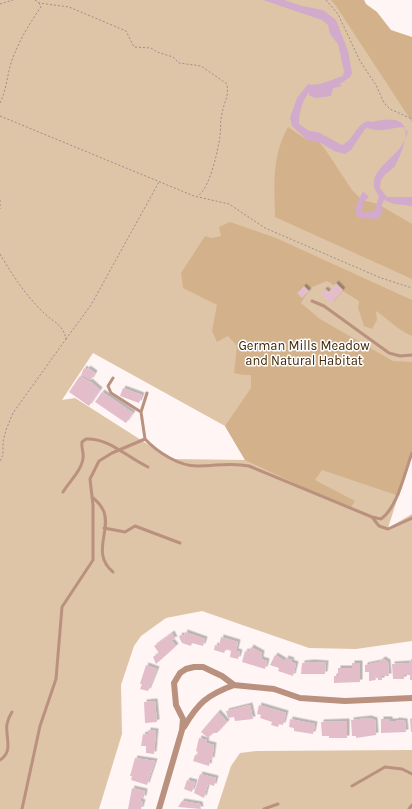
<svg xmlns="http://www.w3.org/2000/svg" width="412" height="809" font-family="Karla,sans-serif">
<defs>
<filter id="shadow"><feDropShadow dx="2.5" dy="-2.5" stdDeviation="0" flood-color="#0004"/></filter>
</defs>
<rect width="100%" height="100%" fill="#fef5f4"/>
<path fill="#dfc5a7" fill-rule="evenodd" d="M0,0h364l7,15 41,36v402l-24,75 24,-14v127l-56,8 -47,-1 -107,-37 -36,7 -25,18 -7,10 -13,39 1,49 -23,75h-99zM93,353l132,73 20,34 -74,-1 -96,-61 -13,2z
M412,750v59h-195l14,-43 9,-13 17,-2z"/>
<path fill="#d3b28b" d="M331,0h33l2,4 11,8 14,18 21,7v85l-76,-116z
M288,127l19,13 12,2 6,7 27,41 10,10 16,4 34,20v55l-137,-62c-1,-32 -3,-62 13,-90z
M230,222l46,16 136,62v36c-13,-5 -24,-17 -36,-25l1,9 -5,9 -8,-3 -6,-18 1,-7 -32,-20 -17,7 -9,15 19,16 73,42 19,1v91l-13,43 -77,-26 -7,10 40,21 -5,8 -105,-49 -20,-34 26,-38v-13h-8l-9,-2 3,-27 -9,-10 -11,6 -5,-11 5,-26 -34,-17 -2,-15 24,-37 7,2 9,-2 -2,-9z"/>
<path fill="#d1aacc" d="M263,0h21l18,6 21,4 13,10 12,31 4,22 -2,4 -10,7 2,2 -9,2 -2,8 -16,2 -6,-3v-3c-7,10 -10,20 -10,32l10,7 9,1 24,13c12,-5 13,-20 26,-24l3,1c41,-10 41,10 24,44 -4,5 -10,7 -13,13 -2,3 -2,6 -2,9l7,9h25v9l-18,-2 -10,-4 -3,7 2,5 -5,7 -20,-1c-6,-11 1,-17 5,-27l6,6 -6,6 -1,8 4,2 9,-3 4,-14c-16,-20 9,-33 21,-48 3,-4 6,-11 8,-16l-5,-5c-12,1 -24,6 -35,1l-3,1 -14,21 -6,4 -11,-3 -13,-8 -14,-3 -15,-14 -2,-8 7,-20 11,-14c9,3 26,-5 35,-8l1,-5 -6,-27 -8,-10 -2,-9 -6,-5z"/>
<path fill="#e4bdcb" filter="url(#shadow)" d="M336,283l7,7 -12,13 -10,-9 4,-5 4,3z
M304,286l5,5 -7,7 -5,-5z
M84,368l3,2 1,-2 7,5 -4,7 -10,-5z
M80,376l10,6v-1l10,9 -11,16 -20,-14z
M123,388l19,7 -3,8 -19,-7z
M102,392l31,21 -7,10 -31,-21z
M185,632l20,7 -2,7 -11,-3 -1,3 -9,-3 -3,-6 1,-2 4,1z
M172,633l3,6 -4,1 5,6 -20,18 -3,-7 6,-4 -5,-7z
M221,637l17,5 -2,9 4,1 -2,7 -8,-2 1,-6 -5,-2 -2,4 -10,-3 1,-5 4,1z
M251,647l11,6 -1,6 6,2 -2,8 -23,-7 3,-11 4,1z
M275,655l10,6 1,-3 6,2 -1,2 5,2 -3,12 -15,-5 1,-3 -9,-3z
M383,659l5,3 1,14h-7v4h-4v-3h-3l1,3 -7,1v-9h-4v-7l14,-3z
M409,661h3v19h-2v-5h-6v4h-11l-1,-15 17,-1z
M312,662l14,1 -1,11h-24l1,-11z
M352,663h8v19l-26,1v-7h4v-8h14z
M146,665l11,4 -9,22 -8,-2 2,-5h-2z
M155,701l2,21 -12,1 -1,-21z
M250,705l3,14 -18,2 -1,-4 -6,1 -2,-7z
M259,705l27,8 -3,12 -4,-1 -1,3 -7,-2 1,-3 -12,-4 1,-3 -4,-1z
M218,712l9,10 -10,11h-4l-5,5 -7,-6z
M369,718l6,2 1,15 -20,3v-2h-4l-1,-16z
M412,718v14h-1l-1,-13z
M290,719l25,5 -2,10 -19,-3v-3l-5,-1z
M381,719h9v2h6v-1l9,1 1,11 -25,1z
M347,721v17h-18v-2h-7l-1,-14z
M148,730l8,1 -2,23 -8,-1v-7h-5l2,-12 5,1z
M199,738l8,2 -1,3 8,2 -2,15 -2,-1 -1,7 -16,-5 2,-6h2l1,-3 -2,-1z
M135,758l20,3 -8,24 -16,-5 1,-4h-2z
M200,774l16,4 -2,8 -6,-2 -4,14 -10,-5z
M187,780l8,2 -3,10 -8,-3z
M132,788l13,3 -1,7 -3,-1 -1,4 3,1 -2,7h-13z
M182,801l18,3 1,5 -23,-2z"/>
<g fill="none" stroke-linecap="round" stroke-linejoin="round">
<path stroke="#9a8e8d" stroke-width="1" stroke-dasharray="2 2" stroke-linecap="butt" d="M35,0l4,3 30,4 57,24 8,16 17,1 6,4 16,5 6,6 22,3 26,18c2,14 -3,17 -5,30 -2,7 -1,14 -2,22 -2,14 -10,52 -22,60
M326,0l12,14 22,47 16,24 8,18 6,6 22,10
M0,4l13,-4
M0,103c7,-14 7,-29 12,-43 7,-19 17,-36 29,-53l-2,-4
M0,116l177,73 17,7 35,8 36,24 116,50 31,10
M0,200v9
M0,254c13,22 26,42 45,60 10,9 18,11 21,25l-53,74 -7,17 -3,12v13l-3,6
M66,339l25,-34 68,-123"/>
<path stroke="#ba917f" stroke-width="3" d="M312,301l12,5 65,47 11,3 12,-1
M113,378l-5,8 3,7 30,19 4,27
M141,412l6,-19
M63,492c6,-10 19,-22 20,-34 1,-6 -2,-10 -1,-16l4,-3c24,-1 40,18 62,28
M92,497c5,4 10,10 12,15 7,19 -13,42 9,60
M372,517l7,9 9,3 24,-11
M104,528l21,4 10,-6 45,17
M0,760c14,-9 5,-23 7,-36 1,-5 3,-9 5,-12
M352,786l33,-19 17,2 10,5
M22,809l18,-83 16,-47 6,-72 31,-47v-55l-3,-26 9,-18 13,-8 33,-14c12,13 35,28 54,27 17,0 32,-4 50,0l123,51 9,2c17,-12 24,-48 31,-66
M264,809l14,-5
M409,809l3,-4"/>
<path stroke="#ba917f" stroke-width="6" d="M184,727c14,-24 23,-32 50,-42
M159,809l23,-79 1,-11 -7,-14 -2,-22 6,-10 6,-4 8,-2h9l19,9 12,9 40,4 26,9 45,3 67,-3"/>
</g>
<g text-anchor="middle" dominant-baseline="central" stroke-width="3" stroke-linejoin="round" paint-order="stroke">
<g font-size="13" fill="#3e2606" stroke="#fff">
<text x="304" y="345">German Mills Meadow<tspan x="304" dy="15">and Natural Habitat</tspan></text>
</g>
</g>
</svg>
